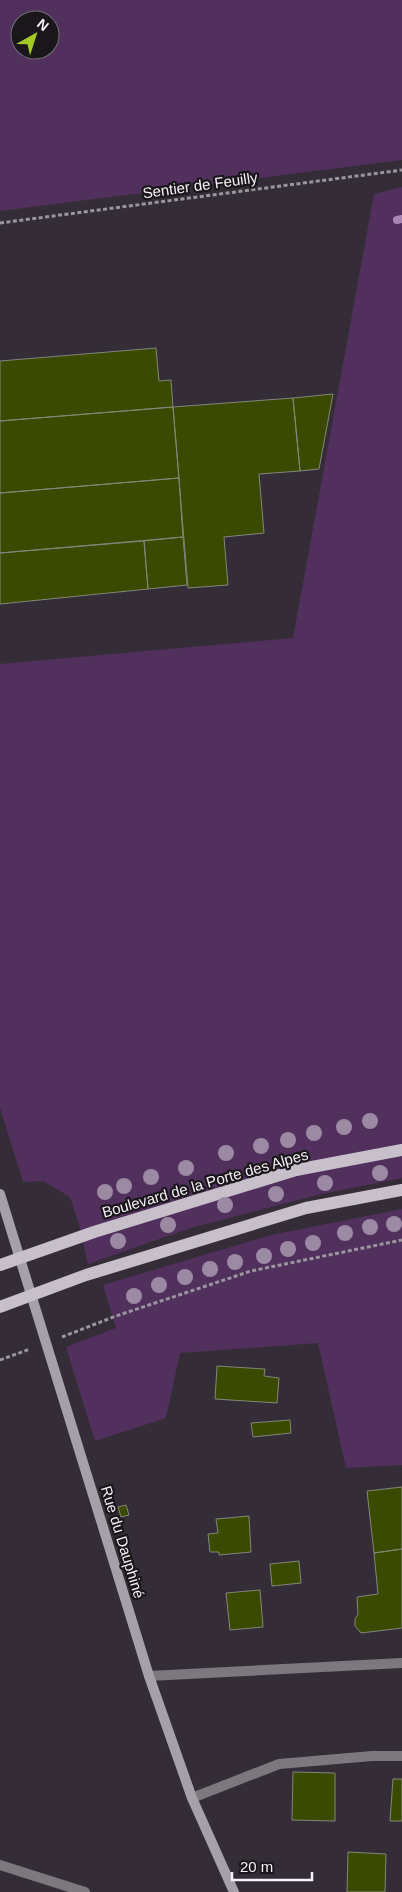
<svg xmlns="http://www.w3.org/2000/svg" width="402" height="1892" font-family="Helvetica,sans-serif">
<rect width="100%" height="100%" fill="#342d37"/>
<path fill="#51305d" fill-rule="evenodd" d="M0,0h402v160l-402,51zM20,20h30v30h-30z
M402,187v991l-85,17 -126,33 -103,36 -9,-40 -9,-27 -27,-16 -20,1 -23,-74v-444l293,-26 81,-444z
M402,1209v256l-56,3 -28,-125 -138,10 -14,65 -71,23 -29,-94 50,-19 -13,-43 168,-50z"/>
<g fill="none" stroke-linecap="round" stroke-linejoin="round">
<path stroke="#a984b6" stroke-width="8" d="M397,220l5,-1"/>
</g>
<path fill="#3a4a00" stroke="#828779" d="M156,348l3,33 12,-1 2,27 -173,14v-60z
M333,394l-14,75 -19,2 -7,-73z
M293,398l7,73 -41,3 5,59 -40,4 4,48 -40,3 -15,-181z
M173,407l6,71 -179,15v-72z
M179,478l4,59 -183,16v-60z
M183,537l4,48 -39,4 -4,-48z
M144,541l4,48 -148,15v-51z
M217,1366l48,3 -1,7 15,2 -2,25 -62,-4z
M290,1420l1,13 -38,4 -2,-14z
M402,1487v62l-28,4 -7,-62z
M126,1505l3,10 -8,2 -3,-10z
M249,1516l2,36 -32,3v-3h-9l-2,-18 10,-1 -2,-14z
M402,1549v79l-41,5 -6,-7v-7l3,-5 -1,-17 21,-3 -4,-41z
M299,1561l2,22 -29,3 -2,-22z
M260,1590l3,37 -33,3 -4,-37z
M293,1772l42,1v48l-43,-1z
M393,1779h9v42h-12z
M348,1852l38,2 -1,38h-38z"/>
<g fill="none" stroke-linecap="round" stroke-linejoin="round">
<path stroke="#9b959d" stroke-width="3" stroke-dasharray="4 2.5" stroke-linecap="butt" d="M0,223l402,-53
M62,1337l54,-21 135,-45 151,-31
M0,1360l30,-11"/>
<path stroke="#7c787d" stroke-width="10" d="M149,1676l253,-13
M192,1798l87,-34 93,-8h30"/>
<path stroke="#7c787d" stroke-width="10" d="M0,1865l85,27"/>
<path stroke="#a6a0a9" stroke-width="10" d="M0,1194l149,482 43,122 42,94"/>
<path stroke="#c7bfca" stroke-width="12" d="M0,1265l94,-33 202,-62 106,-20
M0,1307l86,-32 220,-67 96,-18"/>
</g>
<g fill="#9c8aa4">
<circle cx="370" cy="1121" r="8"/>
<circle cx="344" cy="1127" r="8"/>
<circle cx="314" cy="1133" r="8"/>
<circle cx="288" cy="1140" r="8"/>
<circle cx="261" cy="1146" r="8"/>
<circle cx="226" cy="1153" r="8"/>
<circle cx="186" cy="1168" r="8"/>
<circle cx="380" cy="1173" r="8"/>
<circle cx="151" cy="1177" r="8"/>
<circle cx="325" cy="1183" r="8"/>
<circle cx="124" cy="1186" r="8"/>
<circle cx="105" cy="1192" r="8"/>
<circle cx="276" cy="1194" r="8"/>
<circle cx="225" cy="1205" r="8"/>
<circle cx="394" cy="1224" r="8"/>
<circle cx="168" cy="1225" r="8"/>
<circle cx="370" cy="1227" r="8"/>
<circle cx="345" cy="1233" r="8"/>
<circle cx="118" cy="1241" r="8"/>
<circle cx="313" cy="1243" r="8"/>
<circle cx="288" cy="1249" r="8"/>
<circle cx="264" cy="1256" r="8"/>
<circle cx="235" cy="1262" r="8"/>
<circle cx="210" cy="1269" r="8"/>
<circle cx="185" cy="1277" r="8"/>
<circle cx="159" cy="1285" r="8"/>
<circle cx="134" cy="1296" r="8"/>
</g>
<g text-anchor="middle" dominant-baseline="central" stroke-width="4.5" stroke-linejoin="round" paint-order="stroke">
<g font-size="15" fill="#f5f0f7" stroke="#1a171b">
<text transform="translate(200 185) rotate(-8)">Sentier de Feuilly</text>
<text transform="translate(205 1183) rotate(-16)">Boulevard de la Porte des Alpes</text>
<text transform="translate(123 1542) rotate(73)">Rue du Dauphiné</text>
</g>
</g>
<g transform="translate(35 35) rotate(39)"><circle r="24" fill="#1a171b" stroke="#726e73"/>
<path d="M0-4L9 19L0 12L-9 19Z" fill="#a4c825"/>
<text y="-8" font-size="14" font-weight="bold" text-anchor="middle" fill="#f5f0f7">N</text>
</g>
<path d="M232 1872v8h80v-8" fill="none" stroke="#f5f0f7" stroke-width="2.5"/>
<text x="240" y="1872" font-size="15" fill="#f5f0f7" stroke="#1a171b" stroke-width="4" paint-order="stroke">20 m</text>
</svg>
